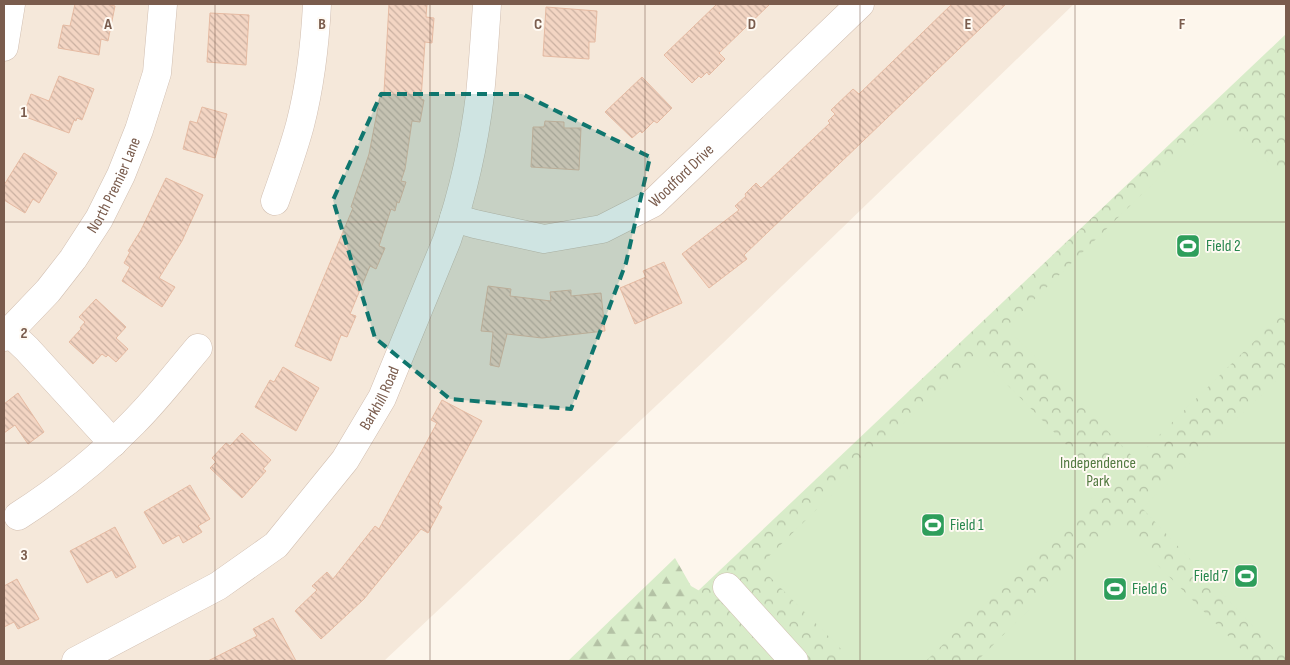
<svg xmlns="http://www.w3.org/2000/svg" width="1290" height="665" font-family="'Sofia Sans Condensed',sans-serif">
<defs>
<pattern id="forest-firs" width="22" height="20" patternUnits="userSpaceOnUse" patternTransform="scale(1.25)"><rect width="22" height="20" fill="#d8ecc9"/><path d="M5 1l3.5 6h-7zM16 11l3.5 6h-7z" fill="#b4c2a5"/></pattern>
<pattern id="park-crowns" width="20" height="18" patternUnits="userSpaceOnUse" patternTransform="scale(1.25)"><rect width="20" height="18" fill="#d8ecc9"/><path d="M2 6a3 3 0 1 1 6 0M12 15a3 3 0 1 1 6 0" fill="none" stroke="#b4c2a5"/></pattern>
<pattern id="building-back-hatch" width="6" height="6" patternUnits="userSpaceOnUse" patternTransform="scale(1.25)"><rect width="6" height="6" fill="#f3d5c3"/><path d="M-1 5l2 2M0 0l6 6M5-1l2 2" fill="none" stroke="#cab0a1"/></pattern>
</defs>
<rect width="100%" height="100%" fill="#fdf6ec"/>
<path fill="#f5e8da" d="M4,4h1070l-352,340 -338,317h-380z"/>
<path fill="url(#forest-firs)" d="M675,558l16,28 40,23 50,52h-213z"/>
<path fill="url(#park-crowns)" d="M1286,34v627h-662z"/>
<path fill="#d8ecc9" d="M1222,116l64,65v129l-151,149 -129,-132z
M976,353l130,132 -180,176h-73l-94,-95z
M1286,372v273l-8,8 -136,-145z
M1116,523l131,132 -6,6h-264z"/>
<path fill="url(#building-back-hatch)" stroke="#e6bba3" d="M75,4h31l9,2 -7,35 -7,-2 -2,16 -41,-7 5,-23 7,1z
M389,4h38l-1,13 8,1 -2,25 -7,-1 -4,57 3,1 -4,22 -8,-1 -7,48 -4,12 5,1 -7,21 -2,-1 -2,9 -4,-2 -12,37 6,2 -9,21 -6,-3 -20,48 6,2 -9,21 -6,-2 -10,26 -36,-15 58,-138 -2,-1 18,-53 12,-62h3z
M717,4h53l-51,49 6,6 -16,16 -2,-3 -6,6 -2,-2 -7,7 -28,-28z
M952,4h54l-262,251 3,4 -38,29 -27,-34 57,-44 -4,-4 11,-10 -1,-2 11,-11 5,5 69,-65 -2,-2 7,-7 -4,-4 22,-21 6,5z
M546,7l51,4 -2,31h-6v17l-46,-3z
M210,13l39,2 -3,50 -39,-3z
M59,76l35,13 -12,31 -5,-2 -1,3 -2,-1 -5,13 -46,-17 8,-22 18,7z
M642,77l30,31 -15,15 -3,-2 -12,12 -2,-2 -8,7 -27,-26z
M202,107l25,7 -12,44 -32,-9 7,-28 7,2z
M545,121l19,1v6h17l-2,42 -48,-3 2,-40h11z
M24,153l33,20 -18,30 -6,-4 -8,14 -21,-13v-15z
M166,178l37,17 -21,46 -23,37 16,9 -13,20 -40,-26 8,-14 -6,-4 6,-11 -2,-1 13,-21z
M664,262l18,41 -47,21 -15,-36 26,-11 -3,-6z
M488,286l23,3 -1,7 41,5 -1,-9 21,-2v6l30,-3 4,38 -63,7 -35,-4 -8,33 -9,-2 3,-33 -12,-1z
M96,299l30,28 -10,11 12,11 -12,13 -8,-7 -2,2 -4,-3 -9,10 -24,-22 12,-13 -1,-1 5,-6 -6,-5z
M283,367l36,21 -23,43 -41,-24 15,-27 4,2z
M18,393l26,39 -16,12 -13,-19 -11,8v-29z
M442,400l40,21 -44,83 4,3 -14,26 -7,-4 -57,70 -43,40 -26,-28 22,-21 -5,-4 15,-14 6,7 42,-53 4,3 58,-106 -6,-3z
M242,433l29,27 -8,9 3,2 -24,27 -32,-30 6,-6 -4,-4 14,-15 4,3z
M190,485l20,34 -12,7 4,6 -19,11 -4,-8 -16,9 -19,-32z
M115,527l21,40 -20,11 -4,-8 -25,13 -17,-32z
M17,579l22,40 -21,10 -4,-7 -10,5v-41z
M273,618l23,43h-88l49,-25 -4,-7z"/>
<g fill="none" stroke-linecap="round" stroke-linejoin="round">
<defs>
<g id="minor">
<path d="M4,47l7,-43"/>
<path d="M275,201c9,-25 18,-50 25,-76 10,-39 15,-81 17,-121"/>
<path id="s1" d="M454,218l21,6 69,15 58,-10 51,-26 207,-199"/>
<path d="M9,332l18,17 86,94"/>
<path id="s2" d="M4,337l44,-46 25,-32 26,-40 22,-44 18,-45 18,-57 6,-69"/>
<path d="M18,516c42,-27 81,-58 115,-93 24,-24 44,-50 65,-75"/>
<path d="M727,587l67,74"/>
<path id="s3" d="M76,661l142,-75 58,-41 69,-85 37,-62 65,-158c16,-47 27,-96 33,-145 3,-30 5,-61 7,-91"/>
</g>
</defs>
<use href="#minor" stroke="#d1beb0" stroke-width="29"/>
<use href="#minor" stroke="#fff" stroke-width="28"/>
</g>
<path fill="#0f766e" fill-opacity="0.2" stroke="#0f766e" stroke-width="4" stroke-dasharray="10 6" stroke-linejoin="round" d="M381,94h141l128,63 -24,106 -55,146 -121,-10 -75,-61 -42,-138z"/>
<path fill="none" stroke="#7a5c4d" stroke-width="1" stroke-opacity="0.55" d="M215,4v657M430,4v657M645,4v657M860,4v657M1075,4v657M4,222h1282M4,443h1282"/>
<defs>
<symbol id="stadium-square" viewBox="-11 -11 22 22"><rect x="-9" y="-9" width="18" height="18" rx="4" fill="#2e9e5b" stroke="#fffaf3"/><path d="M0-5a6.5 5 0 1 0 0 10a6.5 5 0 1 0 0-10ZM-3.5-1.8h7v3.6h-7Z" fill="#fff"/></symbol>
</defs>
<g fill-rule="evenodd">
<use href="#stadium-square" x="1174" y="232" width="28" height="28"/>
<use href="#stadium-square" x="919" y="511" width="28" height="28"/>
<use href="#stadium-square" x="1232" y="562" width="28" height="28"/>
<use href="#stadium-square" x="1101" y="575" width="28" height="28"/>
</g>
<g text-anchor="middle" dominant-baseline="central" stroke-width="4" stroke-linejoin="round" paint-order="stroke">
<g font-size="16" fill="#7a5c4d" stroke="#fffaf3">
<text stroke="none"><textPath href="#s1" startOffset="248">Woodford Drive</textPath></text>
<text stroke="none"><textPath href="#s2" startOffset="189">North Premier Lane</textPath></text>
<text stroke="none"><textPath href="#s3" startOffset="412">Barkhill Road</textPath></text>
</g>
<g font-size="16" fill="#27864d" stroke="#fffaf3" text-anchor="start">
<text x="1206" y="246">Field 2</text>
<text x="950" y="525">Field 1</text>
<text x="1228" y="576" text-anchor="end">Field 7</text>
<text x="1132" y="589">Field 6</text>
</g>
<g font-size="16" fill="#537a41" stroke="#fffaf3">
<text x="1098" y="463">Independence<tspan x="1098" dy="18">Park</tspan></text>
</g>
</g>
<g font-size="16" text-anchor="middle" font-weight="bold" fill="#7a5c4d" stroke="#fffaf3" stroke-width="4" stroke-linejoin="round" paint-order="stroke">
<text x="108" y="29">A</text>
<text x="322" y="29">B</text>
<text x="538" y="29">C</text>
<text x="752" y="29">D</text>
<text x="968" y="29">E</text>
<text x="1182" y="29">F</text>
<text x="24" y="117">1</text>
<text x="24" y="338">2</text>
<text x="24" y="560">3</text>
</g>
<rect width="1290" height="665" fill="none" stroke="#7a5c4d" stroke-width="10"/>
</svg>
